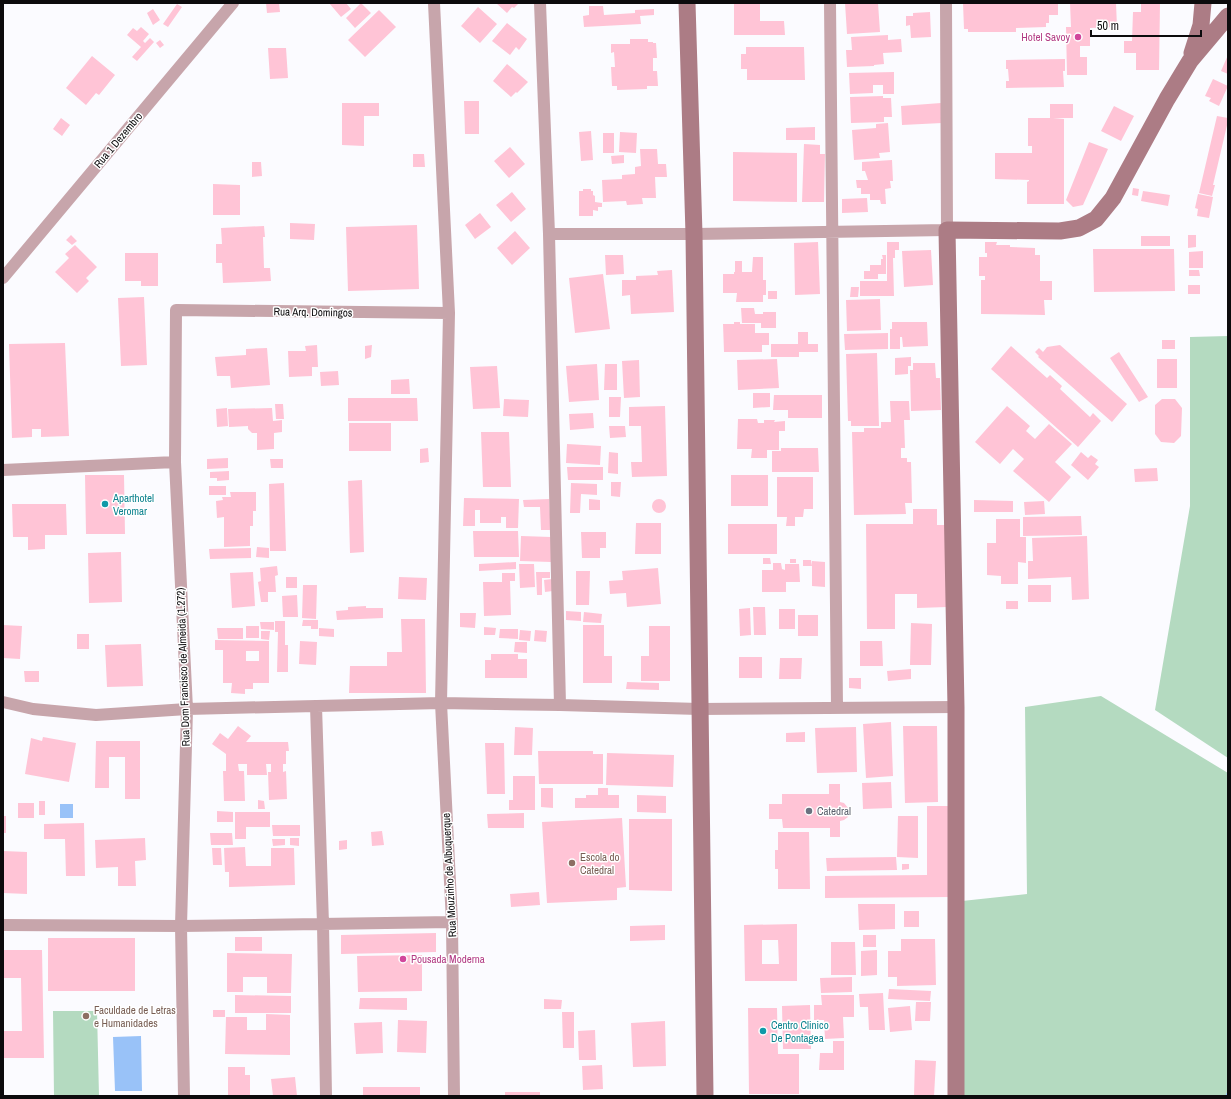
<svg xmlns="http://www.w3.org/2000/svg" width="1231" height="1099" font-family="'Archivo Narrow',sans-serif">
<rect width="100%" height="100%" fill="#fbfbff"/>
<path fill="#b4dac0" d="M1228,336v422l-73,-48 35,-204v-169z
M1101,696l127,77v323h-265l-1,-195 65,-7 -2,-187z
M53,1011h44l2,85h-45z"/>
<path fill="#99c2f8" d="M60,804h13v14h-13z
M141,1036l1,55h-27l-2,-54z"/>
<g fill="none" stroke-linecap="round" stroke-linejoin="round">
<path stroke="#99c2f8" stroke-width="4.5" d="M1228,1096v-1"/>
</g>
<path fill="#ffc4d6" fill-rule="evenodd" d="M266,3h13l1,9 -13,1z
M329,3h17l5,6 -10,8z
M361,3l10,10 -16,15 -9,-10z
M496,3h23l-5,5 -2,-1 -5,6z
M734,3h26v18h24l1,14h-51z
M845,3h33l2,29 -33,2z
M963,3h95v12h-9v8h-3v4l-30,1v4h-48v-3h-4z
M1070,3h46l1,24 -27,1v18h-10v11h7v18h-20l-1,-48h5z
M1141,3h19l-1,67h-23v-17h-12v-12h8l1,-29h8z
M177,4l5,3 -14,20 -5,-3z
M589,6h14l1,9 31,-2v-3l19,-1v6l-14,1 1,8 -57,3 -1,-11 6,-1z
M478,7l19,17 -17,19 -19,-17z
M153,9l7,11 -7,5 -6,-12z
M379,10l17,17 -31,30 -17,-17z
M930,12l1,25 -20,1 -1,-13 -4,1v-10h7v-3z
M507,23l20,16 -8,11 -3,-3 -6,8 -18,-14z
M141,27l8,7 -6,7 2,2 5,-5 4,4 -17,19 -5,-4 9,-10 -14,-12 6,-7 4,3z
M888,35v5l13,-1 1,13 -19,1 1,11 -10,1v1l-27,1 -1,-17h6l-1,-13z
M630,39h18v3h5v1h3l1,15h-4v13h4l1,15h-11v3l-30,1v-4h-5l-1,-19h4l-1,-15 -3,1v-9h19z
M160,40l4,5 -4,3 -4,-5z
M746,47h58l1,33h-58v-11h-6v-15h5z
M268,48h18l2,30 -18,1z
M1228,55v19l-7,-3z
M92,56l23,19 -16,20 -3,-2 -10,12 -20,-17z
M1065,59v12h-2l1,16 -58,1v-7h3l-1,-12h-2v-9z
M507,64l21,18 -11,11 -1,-1 -5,5 -18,-16z
M894,72v22h-11v-9h-10v8l-23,1 -1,-21z
M1213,79l15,7 -9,20 -10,-5 2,-3 -6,-2z
M883,96v2h8l1,19h-8v5l-33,1 -1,-26z
M464,101h15v33h-14z
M342,103h37v13h-15v30l-22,-1z
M941,103l1,20 -40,2 -1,-19z
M1050,104h23v14h-20l11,1v85h-37v-22l2,-1v-1l-34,-1v-26h37v-7h-4v-28h22z
M1114,106l20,10 -13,25 -20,-10z
M1217,116l11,2v3l-15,64h2l-3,11 -13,-3z
M61,118l9,7 -8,11 -9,-7z
M888,123l2,29 -11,1 1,5 -26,2 -2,-30 24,-2v-4z
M815,127v13h-29v-12z
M591,131l2,29 -12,1 -2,-29z
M620,132l17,1 -1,20 -17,-1z
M603,133h11v20h-11z
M1089,142l19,7 -25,56 -10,2 -7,-7z
M804,144l16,1v9h5l-1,48h-22z
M510,147l15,17 -16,14 -15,-17z
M640,149h17l1,15h8l1,13h-12l1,21h-14l1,6 -16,1 -1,-4 -23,1 -1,-22 20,-1v-4l13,-1v-7l6,-1z
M733,152l64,1v49l-64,-1z
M413,154h11l1,13h-12z
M624,155v8l-12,1 -1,-8z
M892,160l1,21h-3l1,7 -6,1 1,15h-5l-1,-4h-10v-6h-9v-6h-4l-1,-8h12l-3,-9h-3v-9z
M252,162h9l1,14 -10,1z
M213,184l27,1v30h-27z
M1133,188l6,1 -1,7 -6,-1z
M583,189h8v2h2v4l2,1v6l7,1v4h-4v4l-5,-1v6h-14v-25h4z
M1143,191l27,4 -2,11 -27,-5z
M512,192l14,17 -15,13 -15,-17z
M1198,194l15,3 -4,21 -12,-2 1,-7 -3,-1z
M867,198l1,14 -26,1v-14z
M480,213l11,14 -16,12 -10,-14z
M290,223l25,1 -1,16 -24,-1z
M417,225l2,64 -71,2 -2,-64z
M264,226l1,11h-2l1,31h6l1,13 -48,2 -1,-20h-6v-19h6l-1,-16z
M515,231l15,17 -18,17 -15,-17z
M71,235l6,6 -5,4 -6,-5z
M1188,235h8v12l-8,1z
M1141,236h29v10h-29z
M818,242l2,52 -25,1 -1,-52z
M887,242h12v8h-4v8h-2l1,38h-34v-15h27z
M985,242h12l-1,3h14v2l25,1v7h5v26h12v19h-8l1,15 -64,-1v-34h4v-4h-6v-19h8v-4h-2z
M75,245l22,22 -11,11 3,3 -12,12 -22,-21 14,-14 -4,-4z
M1093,249h81l1,42 -81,1z
M931,250l2,35 -29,2 -2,-36z
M1203,251v17h-14v-16z
M125,253h33v33h-17v-5h-16z
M605,255h18l1,19 -18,1z
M882,255h4v19h-8v5h-14v-8h6v-6h11v-6h2z
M753,257h10v23h3v15h-3v7h-27l1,-9h-14v-19h11v-2h1v-11h7v11h10z
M672,270l2,42 -43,2 -1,-19 -8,1v-16h14v-4l22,-1 -1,-4z
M1189,270h10l1,6h-11z
M603,274l7,55 -35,4 -6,-55z
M1188,285h12v9h-12z
M851,287h8l-1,10h-8z
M768,291h9v8h-9z
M144,297l3,68 -26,1 -3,-68z
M880,299l1,31 -34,1 -1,-31z
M741,308h13l1,6h8v-2h13v16h-15v-5h-19z
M734,322h6v2h15v9h14v12h-7v7h-38l-1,-28h11z
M892,322h35l1,24 -25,1 -1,-10h-2v12h-10v-20h2z
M798,332h10v12h10v8h-19v5h-28v-13h27z
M888,333v16l-43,1 -1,-16z
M1162,340h13v9h-13z
M65,343l4,93 -28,1v-8h-9v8l-20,1 -3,-94z
M317,345l1,22h-6v9l-23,1 -1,-26h18l-1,-5z
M372,345l-1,12 -6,2v-13z
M1060,345l67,59 -15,18 -74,-65 1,-1 -4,-4 4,-4 4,4 4,-5z
M1011,346l36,32 3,-3 12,11 -2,3 30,28 3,-4 8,8 -23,26 -87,-78z
M267,348l3,37 -39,3 -1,-12h-13l-2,-19 31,-2v-6z
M1119,352l29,45 -9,5 -29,-44z
M877,353l2,73h-28v-5h-3l-2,-67z
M911,357v9h-3v8l-13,1v-17z
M777,359l2,29 -41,2 -1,-30z
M1157,359h20v29h-20z
M639,360l1,37 -16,1 -2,-37z
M913,363h22l1,15h4l1,32 -30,1 -1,-41h3z
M597,364l2,36 -30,2 -3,-36z
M605,364h12v26h-13z
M497,366l3,42 -27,1 -3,-42z
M338,371l1,14 -18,1 -1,-14z
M409,379l1,15h-19v-14z
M753,393h17v14l-17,1z
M774,395h48v23h-34v-8h-15z
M609,397h12l-1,20h-11z
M348,398h69l1,23h-70z
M504,399l25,1 -1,17 -25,-1z
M1162,399h13l7,9 -1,28 -7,7 -13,-1 -6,-8v-29z
M890,401h19l1,19h-6l1,28h-4v10h6v4h4l1,41h-7l1,11 -52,1 -2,-83h12v-4h17v-6h10z
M275,404h8l1,15h-8z
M665,406l2,70 -35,1 -1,-15h11l-1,-36h-12v-19z
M1007,406l23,20 -4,5 9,8 14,-15 23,20 -17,18 16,15 -22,25 -36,-31 11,-12 -11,-10 -13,15 -25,-22z
M227,408l1,18 -11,1 -1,-18z
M272,408l1,13 9,-1v12l-8,1v16l-17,1v-17h-5l-4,-4v-3l-19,1 -1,-18z
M593,413l1,15 -24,2 -1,-16z
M738,419h19l1,4h6v-3h11l-1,2 11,-1v10h-6v19h-12v8h-16l1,-9h-15z
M349,423h42v28h-42z
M609,426h16l1,11 -16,1z
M481,432h28l2,55h-28z
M567,444l34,2 -1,19 -34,-2z
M428,448l1,14 -9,1v-14z
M781,448h37l1,24h-47v-21h9z
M609,452l9,1v21l-10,-1z
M1081,452l7,6 3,-3 7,5 -3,4 4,3 -11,13 -17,-15z
M228,458v10l-21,1v-10z
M270,459h13v9h-12z
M567,467h36v13h-35z
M1157,468l1,13 -23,1 -1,-13z
M229,471v9l-12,1v-3h-7v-6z
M85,475h39l1,59h-39z
M731,475h37v31h-37z
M777,477h36v32h-9l-1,8h-8v9h-9l1,-9h-10z
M362,480l2,72 -14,1 -2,-72z
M611,482h10l-1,15 -9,-1z
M284,483l2,68h-16l-1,-67z
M571,483l26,1v11l-16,-1 -1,19h-10z
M209,486h17v9h-17z
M230,492h26v19h-3v15h-3v20l-26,1v-30l-7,1 -1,-17 7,-1 -1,-3h9z
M464,498l55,1 -1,29h-12v-11h-5v6h-21v-13h-5v16h-12z
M549,499l2,31h-10l-1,-23h-16l-1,-7z
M589,499l11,1v10h-11z
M652 506a7 7 0 1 1 14 0a7 7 0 1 1-14 0Z
M974,500l39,1v11h-39z
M1044,501l1,13 -20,1 -1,-13z
M12,504h54l1,31h-22v14l-17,1v-13h-15z
M913,509h24v16h9l1,82 -30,1v-14h-22v35h-28l-1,-105h47z
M1081,516l1,19 -59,1v-19z
M996,519h24v18h6v26l-8,-1v22h-17v-8l-14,-1v-32h9z
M636,523h25v31h-26z
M728,524h49v30h-49z
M473,531h45l1,26h-45z
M581,532h25v16h-6v10h-18z
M521,536l30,1v25l-31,-1z
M1087,536l2,63 -17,1 -1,-23 -43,2v-18h5l-1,-23z
M257,547l12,1v10l-13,-1z
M251,548v10l-41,1 -1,-10z
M121,552l1,50 -33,1 -1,-50z
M763,558h7l1,6h-8z
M790,559h6v4h-6z
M803,560h8l1,6h-9z
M812,561l13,1v25l-13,-1z
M516,562v7l-37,2v-7z
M773,563h8l1,6 3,1v-6h14l1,18h-14v10h-24v-22h11z
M519,564h15l1,23 -15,1z
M277,566l1,9 -3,1 1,16h-8v10h-7l-3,-20 3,-1 -1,-13z
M658,568l3,36 -34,3 -1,-14 -16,1 -1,-13 14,-1 -1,-9z
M576,571h14l-1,34h-13z
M253,572l2,34 -23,2 -2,-35z
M536,572h14v6h-8v17h-5z
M502,573h13v8h-5l1,34 -27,1 -1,-34h19z
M286,577h11v11h-11z
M399,577l28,1 -1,22 -28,-1z
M552,579l1,12 -8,1 -1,-12z
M303,585h14l-1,34 -14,-1z
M1028,585h23v17h-23z
M297,595l1,22h-15l-1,-21z
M1006,601h12v8h-12z
M366,606v2h17v10l-46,2 -1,-9 12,-1v-3z
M753,607h12l1,28h-12z
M750,608l1,27 -11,1 -1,-27z
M779,609h16v20h-16z
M566,611l15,1v9l-15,-1z
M584,612l18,2 -1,9 -18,-1z
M460,613h16l-1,15 -15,-1z
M798,615h20v21h-20z
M401,619h24l1,74h-77l1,-27h37v-14h15z
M303,620h15v9h-7v-3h-9z
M275,621h10v24h3v27h-11l1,-40h-3z
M260,622h14v8l-13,-1z
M911,623l21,1 -1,41h-21z
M3,625l19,1 -2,33 -17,-1z
M583,625h21v31h8v27h-29z
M246,626h13v12h-13z
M649,626h21v55h-29v-25h8z
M484,627l12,1 -1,7h-11z
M217,628h26v11h-25z
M319,628l15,1v8l-15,-1z
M500,629h18v10l-19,-1z
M520,630l11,1 -1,10 -11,-1z
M535,630l12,1 -1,11 -12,-1z
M261,631h9l-1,9 -8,-1z
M77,634h12v15h-12z
M215,640l54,1v42h-16v6h-8v5l-14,-1 1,-10h-9v-33h-8zM246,651h13v10h-13z
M300,641l17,1 -1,23 -17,-1z
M860,641h22l1,25h-23z
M515,642h12v11l-13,-1z
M141,644l2,42 -36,1 -2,-42z
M491,654h27v5h9v19h-42v-18h6z
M739,657h23v21h-23z
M780,658h22l-1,21h-22z
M911,669v10l-23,2 -1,-10z
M24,671h15v11h-14z
M849,678h12v11l-12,-1z
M627,682l32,1v7l-33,-1z
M891,722l2,54 -27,2 -3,-54z
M238,726l13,10 -5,6h42l1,9h-3v13h-3v8l3,-1 1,28 -18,1 -1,-28h3v-8h-5l1,11h-20v-11h-9l1,7h5l1,30h-21l-1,-30h3v-17l-14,-10 8,-11 8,6z
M903,726h34l1,76 -33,1z
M515,727l18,1 -1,27h-18z
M856,727l1,45 -40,1 -2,-45z
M805,732v10h-19v-9z
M43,737l33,6 -7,39 -44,-8 6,-36 11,3z
M96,741h44v58h-15v-42h-16v31h-14z
M485,743h19l1,51h-18z
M538,751h55v3h10v30h-64z
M607,753l67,2 -1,32 -67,-2z
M513,776h22v34h-26v-10h4z
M891,782l1,26 -29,1 -1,-26z
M829,784h11v18l4,1 5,6 1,4 -2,4 -4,3 -4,1v16h-10v-9h-47l-1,-9h-13v-15h13v-10h47z
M541,788h12v20l-12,-1z
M598,788h10v7h11v13h-44v-10h11v-3h12z
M637,795l29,1v17l-29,-1z
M258,800l6,1 1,8h-7z
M39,801h6v14h-6z
M18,803h16v15h-16z
M927,806h24l2,91 -128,1v-22l102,-1z
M217,811l16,1v10h-16z
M235,812h35v15h-24v12h-11z
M524,813v15h-36l-1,-14z
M3,816h3v17h-3z
M898,816h20v42l-21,-1z
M622,818l4,69 -9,1v12l-70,3 -5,-81z
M629,819h43v72l-43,-1z
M84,823l1,53h-19l-1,-37h-21v-15z
M272,825h28v11h-27z
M382,831l2,14 -12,1 -1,-14z
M778,832h31l1,57h-32v-20h-3v-19h3z
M210,833h22l1,12h-22z
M145,838l1,22 -11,1 1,25h-18v-19l-22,1 -1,-28z
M290,838h9v8l-9,-1z
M272,839h13v6l-12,1z
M347,840v9l-8,1v-9z
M245,847l1,19h25v-18h23l1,37 -66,2v-15h-4l-1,-24z
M212,848h9l1,17h-9z
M3,851l24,1v42l-24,-1z
M896,857l1,13 -70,1 -1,-13z
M902,864h7v5l-7,1z
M539,892l1,13 -29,2 -1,-13z
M858,904h37v25l-36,1z
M904,911h15v16h-15z
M797,924v57h-52l-1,-56zM762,940h16l1,24h-17z
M665,925v15l-35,1v-15z
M436,933v19l-95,2v-19z
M863,935h13v12h-13z
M235,937h27v14h-27z
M48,938h87v53h-87z
M901,939h34l1,46 -39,1v-9h-9v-26h13z
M831,942h24l1,33h-25z
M3,950h39l2,108h-41v-27h19l-1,-53h-18z
M877,950v25l-16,1v-25z
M227,953l65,1 -1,39h-24v-16h-24v15h-16z
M422,955v36l-64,1 -1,-36z
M852,977v15l-31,1 -1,-15z
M889,989l42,2 -1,10 -42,-2z
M883,993l2,37h-16l-1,-23h-8l-1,-13z
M235,995l56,1v17h-56z
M821,995h33v22h-11l1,21 -19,1 -1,-19h-10v-15h8z
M360,998h47v12l-48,-1z
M544,999l18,1 -1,9h-17z
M916,1002h15l-1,19h-15z
M810,1005l1,44h-28l-1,-43z
M910,1006l2,24 -22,2 -2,-24z
M748,1008h29l1,46h21v40h-50z
M213,1010h12v7h-12z
M562,1012h12v36h-11z
M266,1014l24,1v40l-65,-1 1,-37h21v13h19z
M398,1020l29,1 -1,32 -29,-1z
M665,1021l1,45 -33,1 -2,-44z
M382,1022l1,31 -27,1 -2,-31z
M595,1030l1,30h-17l-1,-29z
M833,1041h11v29h-25l1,-17h13z
M915,1060l21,1 -2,35h-20z
M602,1065l1,24 -20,1 -1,-24z
M228,1067h17v8h5v21h-22v-21h8h-8z
M295,1077l2,19h-24l-2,-17z
M363,1087h57v9h-57z
M505,1092h35v4h-35z"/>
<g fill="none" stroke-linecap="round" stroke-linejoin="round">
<path stroke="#c7a5ab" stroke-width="12" d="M434,3l15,310 -8,390 11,219 2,174
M540,3l9,231 11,471
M830,3l7,705
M549,234h145l253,-4 -1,-227
M3,278l230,-275
M3,470l172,-8
M3,702l30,7 63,6 91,-6 254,-6 119,2 139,4 257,-2
M316,706l7,218 3,172
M3,925l178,1 271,-4
M184,1096l-3,-170 6,-217 -12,-247 1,-152 273,3"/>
<path stroke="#ac7c85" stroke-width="17" d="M687,3l7,231 11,862
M1192,53l9,-28 2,-22
M956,1096v-389l-9,-477 113,1 19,-3 17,-9 17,-21 54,-99 23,-38 38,-45"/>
</g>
<g fill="#d1479c" stroke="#fff" stroke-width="1.5">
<circle cx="1078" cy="37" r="4"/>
<circle cx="403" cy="959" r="4"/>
</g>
<g fill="#0f9aa8" stroke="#fff" stroke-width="1.5">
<circle cx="105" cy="504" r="4"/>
<circle cx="763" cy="1031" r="4"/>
</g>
<circle fill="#6b7280" stroke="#fff" stroke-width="1.5" cx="809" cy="811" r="4"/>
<g fill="#8d6e63" stroke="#fff" stroke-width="1.5">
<circle cx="572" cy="863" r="4"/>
<circle cx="86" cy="1016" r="4"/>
</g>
<g text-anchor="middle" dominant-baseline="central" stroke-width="3" stroke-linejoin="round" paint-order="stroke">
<g font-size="11" fill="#b23c85" stroke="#fff" text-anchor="end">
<text x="1070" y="37">Hotel Savoy</text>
<text x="411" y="959" text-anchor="start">Pousada Moderna</text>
</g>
<g font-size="11" fill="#0c0b0d" stroke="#fff">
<text transform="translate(118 140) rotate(-50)">Rua 1 Dezembro</text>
<text transform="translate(313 312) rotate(1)">Rua Arq. Domingos</text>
<text transform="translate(183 667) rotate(-92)">Rua Dom Francisco de Almeida (1.272)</text>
<text transform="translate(449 875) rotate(-93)">Rua Mouzinho de Albuquerque</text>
</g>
<g font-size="11" fill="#0d838f" stroke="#fff" text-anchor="start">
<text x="113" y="498">Aparthotel<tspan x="113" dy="13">Veromar</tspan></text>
<text x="771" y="1025">Centro Clinico<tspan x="771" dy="13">De Pontagea</tspan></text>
</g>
<g font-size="11" fill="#5b616d" stroke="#fff" text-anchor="start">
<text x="817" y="811">Catedral</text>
</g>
<g font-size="11" fill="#785e54" stroke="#fff" text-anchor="start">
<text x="580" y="857">Escola do<tspan x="580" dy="13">Catedral</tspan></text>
<text x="94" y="1010">Faculdade de Letras<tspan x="94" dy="13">e Humanidades</tspan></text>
</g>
</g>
<rect width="1231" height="1099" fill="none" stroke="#0c0b0d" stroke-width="8"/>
<path d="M1091 30v6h110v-6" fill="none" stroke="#0c0b0d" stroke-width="2"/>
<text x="1097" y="30" font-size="12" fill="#0c0b0d" stroke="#ffffff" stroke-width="3" paint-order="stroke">50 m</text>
</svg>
